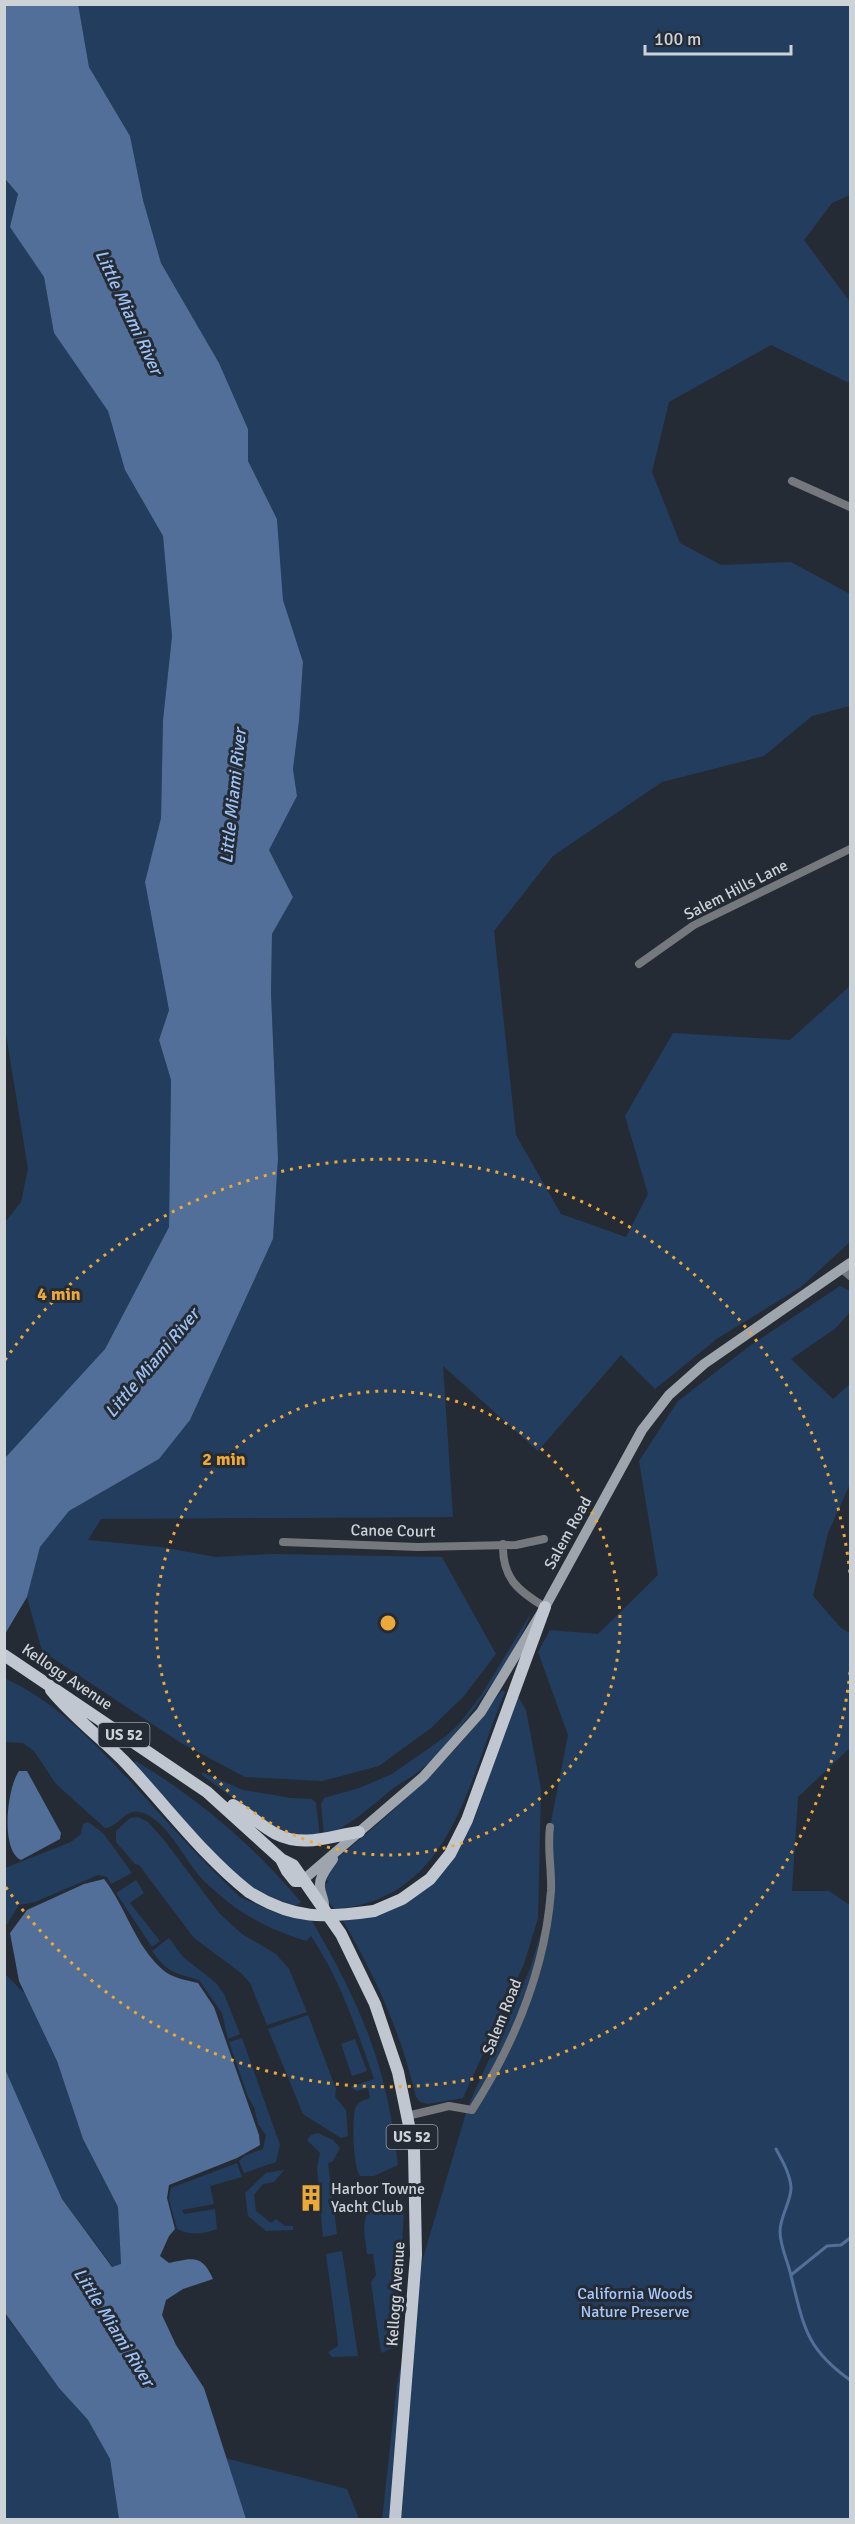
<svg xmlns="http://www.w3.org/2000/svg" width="855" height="2524" font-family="Signika,sans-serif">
<rect width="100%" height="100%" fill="#252b34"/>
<path fill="#233d5f" d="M78,5h772v190l-18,8 -28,37 46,62v79l-3,1 -76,-37 -102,57 -17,70 28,71 41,22 70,-3 59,32v112l-38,10 -48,40 -102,26 -109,74 -59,75 22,204 45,79 65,23 22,-43 -23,-78 48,-83 117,7 60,-54v256l-49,45 -83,51 -63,51 -34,-34 -83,96 -95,-85 10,151 -352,2 -13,21 73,7 55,10 55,-3 171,3 54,97 -32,42 -33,32 -52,38 -57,15 -77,-4 -64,-34 -139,-92 -15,-54 13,-50 29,-36 90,-52 31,-39 83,-181 5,-81 -7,-165 1,-59 21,-37 -24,-47 28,-54 -4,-27 6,-48 4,-59 -20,-62 -6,-81 -29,-58v-32l-29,-66 -58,-100 -18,-63 -13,-64 -41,-69z
M4,179l14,15 -7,33 33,50 10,56 54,78 17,59 38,66 9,100 -9,84 -2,98 -16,64 24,128 -10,30 12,40 -2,147 -64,122 -100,109v-236l16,-20 7,-33 -24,-147z
M840,1286l10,5v21l-14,16 -45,31 42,40 17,-15v100l-22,49 -15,63 28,32 9,5v115l-52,49 -6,94h37l21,14v614l-468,1 15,-136 24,-119 47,-159 62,-137 13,-43 6,-54 1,-45 18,-92 -30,-83 12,-22 48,4 60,-59 -19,-114 39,-60 73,-56z
M531,1613c-12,38 -81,136 -113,159 -9,7 -19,11 -27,18 -22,18 -41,36 -67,46l-3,-32 3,-6 35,-10 33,-14 53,-37 14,-13 23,-30z
M4,1678c52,23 90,65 128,105 35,39 70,78 108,114l31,14 41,10c50,86 75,145 86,244l-24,11h-14c-7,-11 -8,-54 -5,-67 3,-8 9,-9 15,-11l-2,-10 -12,3 -5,-4 23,-8c-17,-49 -34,-100 -63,-143l-5,5c-43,-14 -68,-28 -101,-59 -19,-18 -38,-64 -65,-70 -15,-4 -21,15 -35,16l-49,-44 -22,-33 -11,-8 -18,-1z
M502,1690l3,2c-38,90 -53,208 -171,217l-8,-12 -1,-13 4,-2 -3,-3 7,-17c67,-57 118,-99 169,-172z
M517,1695l9,15 15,79 -3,129 -14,46 -61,134 -35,6 -8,-2 -4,-5c-15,-64 -40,-120 -73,-176l23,-4 28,-12 62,-51 19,-36z
M136,1761c64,39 117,84 165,141l-5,4c-22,-7 -42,-16 -61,-30l-102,-112z
M202,1772l41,18 48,8 21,1 4,4 4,34h-24l-27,-12 -67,-50z
M138,1817l10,5 16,18 56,74 22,20 34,20 13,15 18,43 -40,13 -17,-42 -9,-10 -47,-35 -55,-73 -4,-1 -19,-22v-11l14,-13z
M88,1822l15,11 29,40 -21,11 -4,-7 -9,-2 -63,27 -16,3 -14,22v-59l66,-26 10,-8 2,-10z
M136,1880l8,13 -14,10 30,38 -8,6 -36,-54z
M169,1938l14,19 33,26 8,11 16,40 -12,5 -6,-26 -23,-33c-25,-7 -32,-8 -47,-29z
M4,1973l21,21 32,67 26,78 35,68 3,58 -8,2 -51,-68 -57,-130z
M308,2015l28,74 -1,8 11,13 2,26 -7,2 -38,-24 -35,-85z
M242,2038l38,107 -4,17 -32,11 -5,-12 5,-5 19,-7 3,-14 -8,-11 -4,-17 -6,-10 -19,-55z
M355,2039l12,32 -15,5 -11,-32z
M318,2133l15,7 7,8 -8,14 -4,1 9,71 -14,3 -6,-69 3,-15 -13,-13 4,-5z
M237,2163l5,14 -32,9 4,18 -32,6 2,4 31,-5 2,20c-12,5 -27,7 -40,0l-8,-30 2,-11z
M284,2170l-10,12 -11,2 -9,11 2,16 15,12 5,-4 9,7h8v4l-27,1 -18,-15 -3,-23 21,-20z
M375,2203l29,8 -9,136 -14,6 -10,-71 5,-7 -3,-21h-6c-2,-20 -8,-35 8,-51z
M342,2251l16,105 -26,1 -4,-5 10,-6v-4l-12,-88z
M4,2313l55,75 29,32 22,39 9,60h-114z
M225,2458l122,31 12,30h-113z"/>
<path fill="#516f98" d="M78,4l11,63 41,69 13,64 18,63 58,100 29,66v32l29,58 6,81 20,62 -4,59 -6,48 4,27 -28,54 24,47 -21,37 -1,59 7,165 -5,81 -83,181 -31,39 -90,52 -29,36 -13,50 -22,37v-176l100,-109 64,-122 2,-147 -12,-40 10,-30 -24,-128 16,-64 2,-98 9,-84 -9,-100 -38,-66 -17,-59 -54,-78 -10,-56 -34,-50 8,-33 -13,-15v-174z
M19,1771h8l34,62 -1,6 -39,21c-21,-10 -14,-72 -2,-89z
M104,1879c22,28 31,67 59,91 9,8 23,10 35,13l16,24 45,128 1,10 -23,13 -68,27 -2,13 8,31 -6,7 -9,20 9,7c24,-5 33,-9 44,16l-30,10 -17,11 -4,15 14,30 28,43 42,131h-127l-9,-60 -22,-39 -29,-32 -54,-75v-244l57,130 50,68 9,-3 -3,-57 -35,-68 -26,-78 -38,-80 -9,-48 17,-23 57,-26z"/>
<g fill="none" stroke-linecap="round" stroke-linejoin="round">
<path stroke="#516f98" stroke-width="3" d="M776,2149c6,11 14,25 15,38 1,12 -11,30 -11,44 0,16 8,30 11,45 13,50 14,72 59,104
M791,2275l36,-29 14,-1 9,-7"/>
<path stroke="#75787d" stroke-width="8" d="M792,481l58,26
M639,964l55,-39 156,-76
M843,1270l7,6
M283,1542l135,5 98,-2 28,-6
M503,1544c-1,34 15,47 42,63
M407,2116l42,-10 23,4c42,-66 73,-139 79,-219 1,-21 -4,-43 -1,-64"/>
<path stroke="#9fa5ac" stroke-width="10" d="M302,1881l121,-104 58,-65 64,-105 97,-177 27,-35 35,-31 146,-101
M324,1910c2,-9 -4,-15 -4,-24 -1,-10 8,-19 13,-27"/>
<path stroke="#c0c7d1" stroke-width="12" d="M4,1655l203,137 74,67 12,6 48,69 34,70 23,68 16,78 2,105 -21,265
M51,1690c21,26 48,46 72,70 42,44 78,94 126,132
M233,1805c15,8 28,21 43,29 28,14 54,2 83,-2
M281,1859l6,12 8,10h7
M374,1911l28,-12 28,-20 20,-25 17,-34 78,-213"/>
<path stroke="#c0c7d1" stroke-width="12" d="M249,1892c45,28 75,26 125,19"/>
</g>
<g fill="none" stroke="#eca93a" stroke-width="3" stroke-dasharray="3 6">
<circle cx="388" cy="1623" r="232"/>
<path d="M850 1672A465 465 0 0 1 5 1886M5 1360A465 465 0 0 1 850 1574"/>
</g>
<defs>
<symbol id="building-bare" viewBox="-9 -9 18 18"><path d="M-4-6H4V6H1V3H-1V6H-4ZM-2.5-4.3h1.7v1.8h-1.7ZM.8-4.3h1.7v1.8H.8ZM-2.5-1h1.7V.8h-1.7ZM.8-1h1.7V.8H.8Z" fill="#eca93a" stroke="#252b34" stroke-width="2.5" paint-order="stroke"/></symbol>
</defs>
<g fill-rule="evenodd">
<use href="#building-bare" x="292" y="2179" width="38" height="38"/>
</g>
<g text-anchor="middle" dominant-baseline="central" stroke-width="6" stroke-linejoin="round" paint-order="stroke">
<g fill="#252b34" stroke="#9ba0a6" stroke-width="1.5">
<rect x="98.5" y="1723" width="51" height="24" rx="4.5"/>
<rect x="386.5" y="2125" width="51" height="24" rx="4.5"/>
</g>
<g font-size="15" font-weight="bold" fill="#cdd2d7">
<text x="124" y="1735">US 52</text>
<text x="412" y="2137">US 52</text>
</g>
<g font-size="16" fill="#cdd2d7" stroke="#252b34">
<text transform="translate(736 890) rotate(-27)">Salem Hills Lane</text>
<text transform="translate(393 1531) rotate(1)">Canoe Court</text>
<text transform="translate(568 1533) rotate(-61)">Salem Road</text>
<text transform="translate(67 1677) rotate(34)">Kellogg Avenue</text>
<text transform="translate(502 2017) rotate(-68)">Salem Road</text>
<text transform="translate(396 2294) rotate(-86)">Kellogg Avenue</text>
</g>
<g font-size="16" fill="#cdd2d7" stroke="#252b34" text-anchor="start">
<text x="331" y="2189">Harbor Towne<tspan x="331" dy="18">Yacht Club</tspan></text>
</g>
<g font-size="16" fill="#a5cafe" stroke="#252b34">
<text x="635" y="2294">California Woods<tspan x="635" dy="18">Nature Preserve</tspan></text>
</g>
<g font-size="18" font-style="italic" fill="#9dc2f5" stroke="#252b34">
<text transform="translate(129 312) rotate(65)">Little Miami River</text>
<text transform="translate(233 796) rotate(-84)">Little Miami River</text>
<text transform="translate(152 1363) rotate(-50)">Little Miami River</text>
<text transform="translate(114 2327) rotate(58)">Little Miami River</text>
</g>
</g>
<circle cx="388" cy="1623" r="9" fill="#eca93a" stroke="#252b34" stroke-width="3"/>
<g font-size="18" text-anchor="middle" font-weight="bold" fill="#eca93a" stroke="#252b34" stroke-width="6" stroke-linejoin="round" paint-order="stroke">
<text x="59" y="1300">4 min</text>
<text x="224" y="1465">2 min</text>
</g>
<rect width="855" height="2524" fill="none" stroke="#cdd2d7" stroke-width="12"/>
<path d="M645 45v9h146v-9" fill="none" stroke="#cdd2d7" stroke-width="3"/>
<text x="654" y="45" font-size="18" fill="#cdd2d7" stroke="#252b34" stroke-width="4.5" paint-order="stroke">100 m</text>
</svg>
